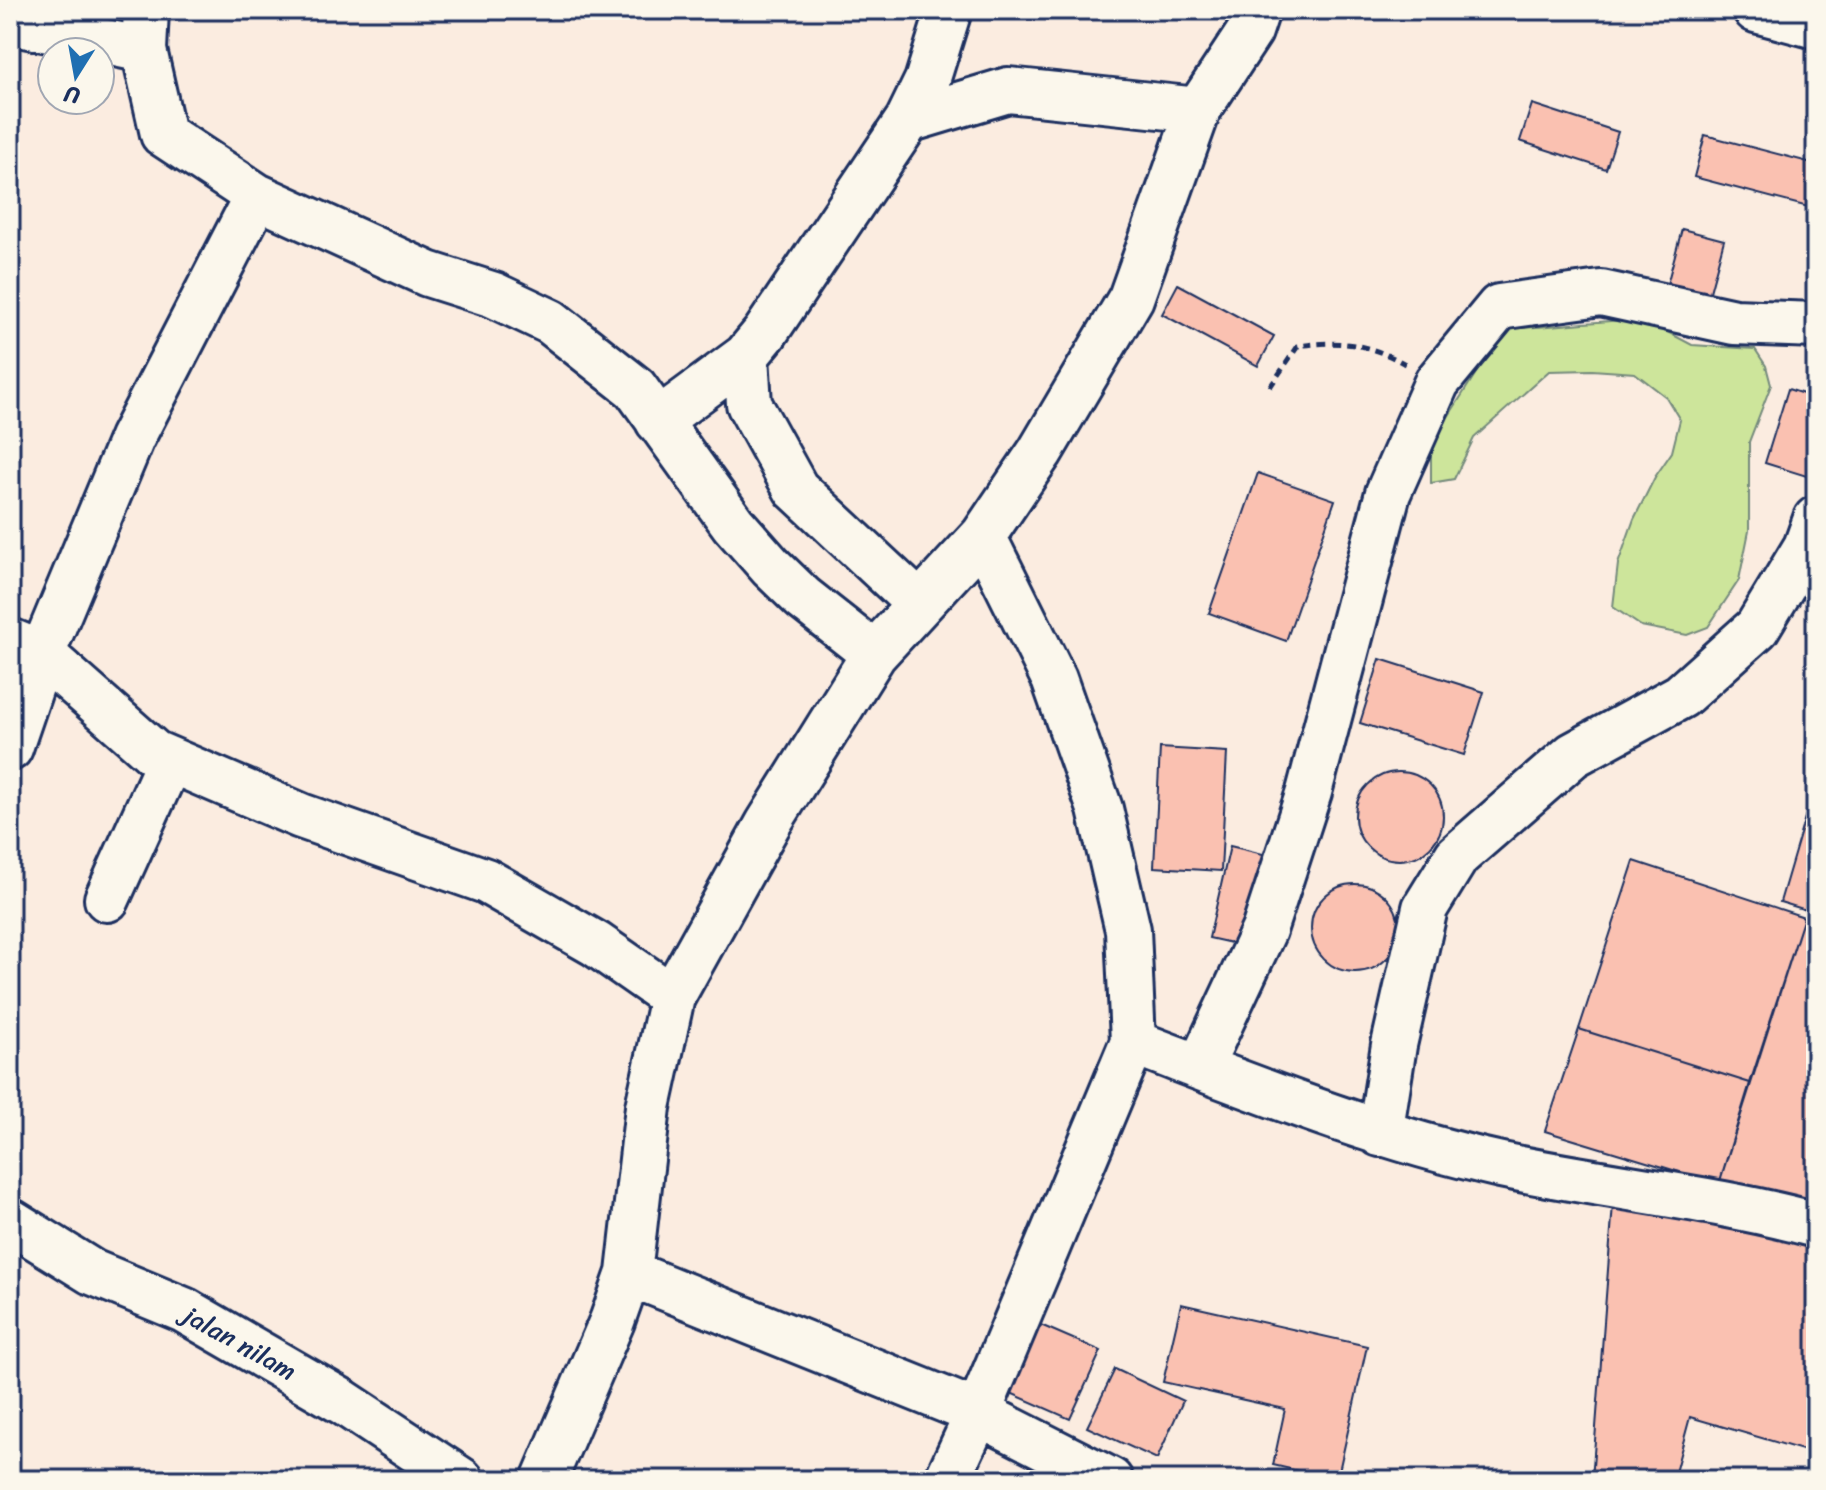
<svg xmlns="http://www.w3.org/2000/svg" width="1826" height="1490" font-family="Sriracha,sans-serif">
<rect width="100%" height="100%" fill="#fbece0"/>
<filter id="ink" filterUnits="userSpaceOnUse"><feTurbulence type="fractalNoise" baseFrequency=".0125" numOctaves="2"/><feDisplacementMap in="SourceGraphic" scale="16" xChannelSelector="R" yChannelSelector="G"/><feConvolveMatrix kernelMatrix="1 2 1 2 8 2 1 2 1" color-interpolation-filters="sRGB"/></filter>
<g filter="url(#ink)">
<path fill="#cde59b" stroke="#748a7c" stroke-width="2" d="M1643,319l49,26 63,4 11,17 5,19 -22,57v89l-10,49 -31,47 -21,8 -46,-9 -28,-19 5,-43 16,-45 21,-42 17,-25 8,-32 -14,-23 -31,-24 -43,-3 -43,1 -75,67 -20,41 -23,4v-31l17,-35 56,-88c46,-2 92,-8 139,-10z"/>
<path fill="#fac1b1" stroke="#1b2f5e" stroke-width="2" d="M1532,104l86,28 -12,37 -86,-28z
M1705,135l111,29v45l-122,-32z
M1682,229l42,11 -17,63 -42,-11z
M1178,284l96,52 -16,30 -96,-52z
M1788,389l28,9v81l-51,-16z
M1258,473l77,27 -49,141 -77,-28z
M1380,659l104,33 -20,63 -104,-32z
M1160,748l67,4 -6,119 -67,-4z
M1355 816a44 44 0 1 1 88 0a44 44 0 1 1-88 0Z
M1816,780v133l-36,-11z
M1230,846l37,9 -22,91 -36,-8z
M1634,861l170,56 -54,166 -171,-54z
M1311 928a44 44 0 1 1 88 0a44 44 0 1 1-88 0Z
M1804,917l12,4v291l-97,-28z
M1579,1029l171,54 -31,101 -174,-53z
M1613,1204l79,12 124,31v207l-126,-37 -17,63h-81z
M1181,1304l186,42 -30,134 -64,-15 12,-56 -122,-27z
M1036,1323l65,28 -31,68 -64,-28z
M1115,1369l68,32 -26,58 -70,-32z"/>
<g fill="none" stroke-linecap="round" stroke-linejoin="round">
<defs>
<path id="minor" d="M146,10l-2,40 19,84 94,62 171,78 66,21 57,27 84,66 98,136 38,43 32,31 71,56 109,-118
M10,22l134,28
M908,120l100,-30 190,20
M658,421l88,-65
M918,603l-122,-114 -47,-85 -3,-48 19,-23 143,-213 19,-39 22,-71
M10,641l32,13 112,99 147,63 185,65 110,63 76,53
M10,748l32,-94 90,-216 125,-242
M107,899l63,-139
M1133,1042c121,46 241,95 368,123 104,22 212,32 315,60
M1200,1067l64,-137 45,-138 79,-299 49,-111 62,-75 102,-14 133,29 82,3
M1380,1134l14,-89 31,-137 32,-52 116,-101 108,-59 76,-68 49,-81 10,-28
M10,1221l82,51 92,38 159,92 118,78
M629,1273l349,140 132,67
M544,1480l68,-159 17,-48 19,-166 24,-110 96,-173 106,-170
M947,1480l31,-67 155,-371 -5,-112 -28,-121 -46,-130 -71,-143 57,-84 91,-154 67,-188 52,-79 7,-21"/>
<path id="major" d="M1756,10l60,16"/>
</defs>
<use href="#minor" stroke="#1b2f5e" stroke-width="50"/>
<use href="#major" stroke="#1b2f5e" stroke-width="50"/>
<path stroke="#1b2f5e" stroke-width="5" stroke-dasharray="8 6" stroke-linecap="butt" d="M1270,387l28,-41c41,-6 70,-3 107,18"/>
<use href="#minor" stroke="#fbf7ec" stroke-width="44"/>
<use href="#major" stroke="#fbf7ec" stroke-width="44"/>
</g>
</g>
<g text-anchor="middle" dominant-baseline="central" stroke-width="7" stroke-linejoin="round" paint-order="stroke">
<g font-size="26" fill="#1b2f5e" stroke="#fbf7ec">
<text transform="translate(240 1343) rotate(29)">jalan nilam</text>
</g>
</g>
<rect width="1826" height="1490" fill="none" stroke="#fbf7ec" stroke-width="40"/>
<rect x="20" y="20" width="1786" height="1450" fill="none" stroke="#1b2f5e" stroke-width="3" filter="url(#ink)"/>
<g transform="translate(76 76) rotate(191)"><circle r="38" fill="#fbf7ec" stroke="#a1a7b3" stroke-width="2"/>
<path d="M0-6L14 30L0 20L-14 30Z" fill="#1f6fb2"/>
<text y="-12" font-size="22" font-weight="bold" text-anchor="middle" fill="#1b2f5e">U</text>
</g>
</svg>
